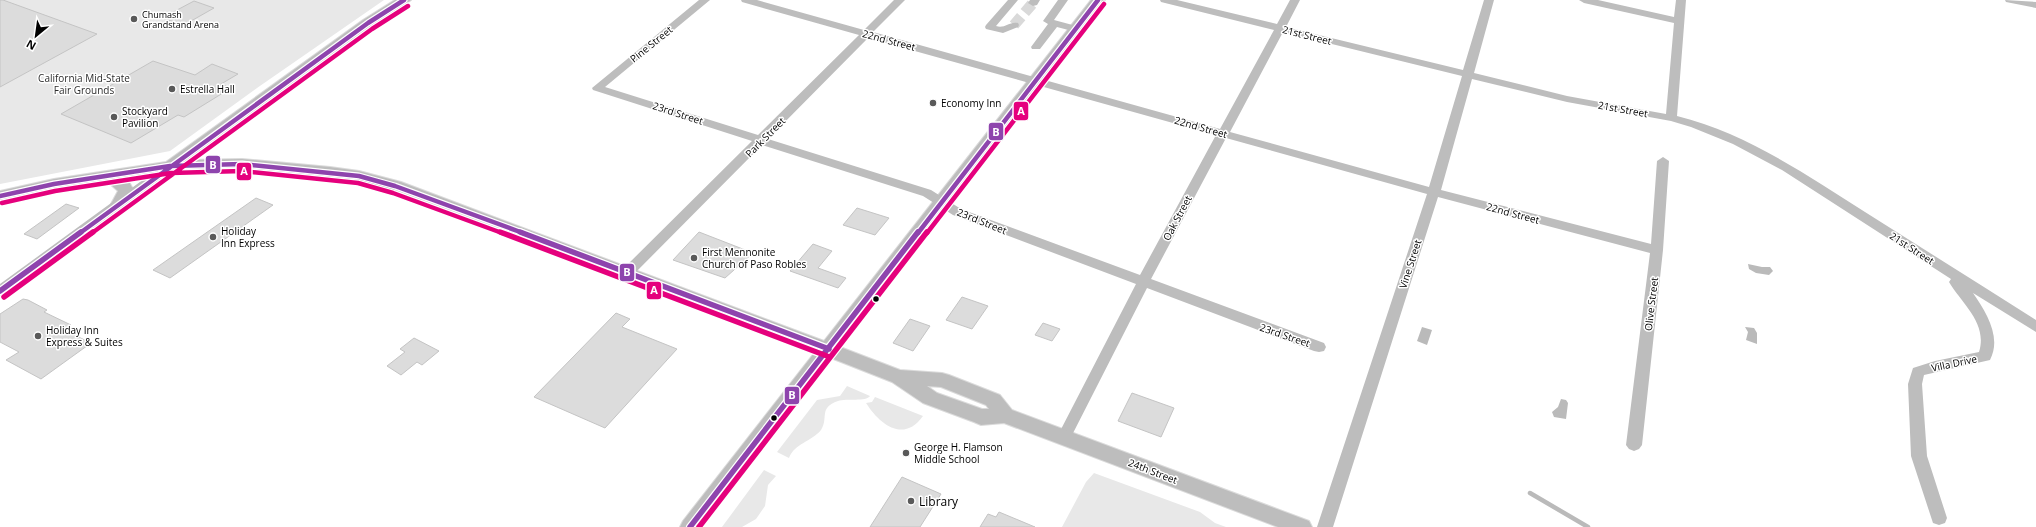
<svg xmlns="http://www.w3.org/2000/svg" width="2036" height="527" font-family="'Open Sans',sans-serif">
<rect width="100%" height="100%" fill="#fff"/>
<path fill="#e8e8e8" d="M0,0h384l-127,88 -87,63 -170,33z
M847,386l23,10c-4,6 -23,2 -32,5 -20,7 -9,17 -17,29 -10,12 -26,13 -32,28l-12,-6 40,-52 23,-4z
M875,397l48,19c-19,27 -43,9 -57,-13l6,-1z
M764,470l12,6 -8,9 -3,21 -9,13 -14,8h-20z
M1094,473l106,39 15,11 11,4h-164l24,-45z"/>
<path fill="#bababa" d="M1748,264l14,3h8l3,4 -4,4 -13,-2 -7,-4z
M1422,327l10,3 -5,15 -10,-4z
M1745,327l9,1 3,5v11l-11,-4 2,-8z
M1561,399l5,1 2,3 -2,16 -12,-2 -2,-5 6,-5z"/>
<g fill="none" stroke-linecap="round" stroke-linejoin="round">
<path stroke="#bababa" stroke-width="4.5" d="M1530,493l58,34"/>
</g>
<path fill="#dcdcdc" stroke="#c4c4c4" d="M0,0h3l94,34 -97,53z
M194,1l20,7 -30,17 -22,-7z
M153,61l42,14 17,-11 26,10 -17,10 10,4 -47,29 -6,-2 -47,28 -70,-29z
M256,198l17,7 -103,73 -17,-8z
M66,204l13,4 -42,31 -13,-5z
M857,208l32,10 -14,17 -32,-10z
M699,232l54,21 -28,25 -52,-18z
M813,244l19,7 -14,17 28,10 -8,10 -48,-17z
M962,297l26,9 -16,23 -26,-9z
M23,299l5,1 19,10 -3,2 27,13 -7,5 27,13 -50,36 -35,-19 13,-8 -19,-10v-28z
M616,313l14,6 -8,8 55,22 -72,79 -71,-31z
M910,319l20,7 -17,25 -20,-8z
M1043,323l17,6 -8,12 -17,-6z
M414,338l25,13 -17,14 -5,-3 -16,13 -14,-9 18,-14 -5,-3z
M1132,393l42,15 -13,29 -43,-16z
M902,477l39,17 -21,33h-50z
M999,512l36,15h-55l8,-13 8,3z"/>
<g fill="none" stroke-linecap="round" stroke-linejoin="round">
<path stroke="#d9d9d9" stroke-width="11" stroke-dasharray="11 5.5" stroke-linecap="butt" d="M1014,25l19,-22"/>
<defs>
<path id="major" d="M395,0h16l-223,160 54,-1 88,8 29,4 42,11 423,159 267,-341h14l-265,347 60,23 42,3 7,2 51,20 12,15 297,111 3,6h-34l-274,-104 -23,2 -7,-3 -51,-19 -31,-21 -61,-24 -129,169h-22l3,-6 132,-169 -372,-143 -84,-28 -117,-12 -72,2 -46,7 4,2 6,11 -9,17 -6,1 -6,-1 -2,-4 7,-13 -8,-7 -11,-2 -45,7 -54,12v-10l54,-12 112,-17 197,-142zM927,386l14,1 45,18 3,4h-7l-45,-16z"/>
</defs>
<use href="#major" stroke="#dbdbdb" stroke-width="2"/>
<path fill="#bdbdbd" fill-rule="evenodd" d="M699,0h11l-105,87 153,48 101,-100 -117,-33 -1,-2h16l107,30 30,-30h11l-32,32 347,97 54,-99 -113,-28 -1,-2h17l100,24 13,-24h10l-14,27 177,43 21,-70h10l-20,73 93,23 99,18 8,-91 -90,-20 -5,-3h19l76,17 2,-17h10l-9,116c69,17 128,58 188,96 57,36 114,72 171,108v12l-63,-39c13,19 29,44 17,67l-66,15 -2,9 5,72 20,62 -2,5 -6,2 -6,-2 -22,-67 -3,-72 5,-16 22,-7 44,-9c9,-29 -17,-48 -30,-70l2,-3 -169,-109 -49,-26 -42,-17 -20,-6 -104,-19 -95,-23 -31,111 210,54 6,-83 6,-4 6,4 -6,89 -21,195 -3,4 -5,2 -5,-2 -3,-4 24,-192 -212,-56 -105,330h-16l110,-333 -201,-56 -75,141 173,64 2,4 -2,4 -5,1 -5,-1 -167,-63 -78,153 -5,2 -5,-2 -2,-4 79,-153 -183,-69 -30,-19 -161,-51 -129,130h-10l-2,-3 2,-3 129,-128 -159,-51 -1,-2zM1283,32l179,44 -33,111 -199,-55zM868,38l348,97 -76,140 -179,-66 -30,-19 -163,-51z
M1008,0h10l-22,26c9,3 13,-5 22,-3l1,2 -1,2 -15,6 -17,-4 -1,-2 1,-2z
M1030,0h10l-3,5 -4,1 -5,-3z
M1058,0h10l-14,20 26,7 1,2 -5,3 -19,-5 -17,22h-8l-1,-2 17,-23 -5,-3z
M2005,0l31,2v6l-30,-6z
M170,162l6,4 -2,3 -169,125 -5,2v-12l166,-121z"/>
<use href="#major" fill="#bdbdbd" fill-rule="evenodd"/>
<defs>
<path id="bus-1-far1" d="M0,196l54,-12 116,-18 72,-2 117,12 36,10 128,47
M80,233l288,-210 36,-23
M918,233l180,-233"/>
<path id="bus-1" d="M520,232l309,117
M0,291l81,-59
M690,527l228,-295"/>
<path id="bus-2-far1" d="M2,203l53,-12 116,-18 71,-2 116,12 35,10 109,40
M92,233l280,-204 36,-23
M927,233l177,-229"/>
<path id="bus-2" d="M500,232l327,124
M4,297l89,-65
M699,527l228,-295"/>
</defs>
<use href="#bus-1-far1" stroke="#fff" stroke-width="7"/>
<use href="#bus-1" stroke="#fff" stroke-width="8"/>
<use href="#bus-2-far1" stroke="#fff" stroke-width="7"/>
<use href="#bus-2" stroke="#fff" stroke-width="8"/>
<use href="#bus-1-far1" stroke="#8e44ad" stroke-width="4.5"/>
<use href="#bus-1" stroke="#8e44ad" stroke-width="5.5"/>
<use href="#bus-2-far1" stroke="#e5007d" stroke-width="4.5"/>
<use href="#bus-2" stroke="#e5007d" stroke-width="5.5"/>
</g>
<g fill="#595959" stroke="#fff" stroke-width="1.5">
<circle cx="134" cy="19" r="4"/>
<circle cx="172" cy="89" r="4"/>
<circle cx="933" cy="103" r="4"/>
<circle cx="114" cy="117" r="4"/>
<circle cx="213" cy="237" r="4"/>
<circle cx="694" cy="258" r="4"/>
<circle cx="38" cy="336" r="4"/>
<circle cx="906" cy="453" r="4"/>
<circle cx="911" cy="501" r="4"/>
</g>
<g fill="#000" stroke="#fff" stroke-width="1.5">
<circle cx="876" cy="299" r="3.5"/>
<circle cx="774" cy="418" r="3.5"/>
</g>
<g text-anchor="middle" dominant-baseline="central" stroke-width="3" stroke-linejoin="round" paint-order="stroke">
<g font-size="9" fill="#000" stroke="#fff" text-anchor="start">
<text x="142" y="14">Chumash<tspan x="142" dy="10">Grandstand Arena</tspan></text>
</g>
<g font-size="10" fill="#000" stroke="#fff">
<text transform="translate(1307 35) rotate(14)">21st Street</text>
<text transform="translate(889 40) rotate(15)">22nd Street</text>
<text transform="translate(651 44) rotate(-39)">Pine Street</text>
<text transform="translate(1623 109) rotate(10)">21st Street</text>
<text transform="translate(678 113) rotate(18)">23rd Street</text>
<text transform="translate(1201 127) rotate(16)">22nd Street</text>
<text transform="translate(765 137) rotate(-45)">Park Street</text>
<text transform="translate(1513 213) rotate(15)">22nd Street</text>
<text transform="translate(1177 218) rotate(-62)">Oak Street</text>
<text transform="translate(982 221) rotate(22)">23rd Street</text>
<text transform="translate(1912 248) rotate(33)">21st Street</text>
<text transform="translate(1410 264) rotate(-72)">Vine Street</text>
<text transform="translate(1651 304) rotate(-83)">Olive Street</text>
<text transform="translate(1285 335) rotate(19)">23rd Street</text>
<text transform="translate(1954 363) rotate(-12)">Villa Drive</text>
<text transform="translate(1153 471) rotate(21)">24th Street</text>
</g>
<g font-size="10" fill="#2d2d2d" stroke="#fff">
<text x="84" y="78">California Mid-State<tspan x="84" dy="12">Fair Grounds</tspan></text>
</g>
<g font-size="10" fill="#000" stroke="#fff" text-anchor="start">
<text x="180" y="89">Estrella Hall</text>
<text x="941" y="103">Economy Inn</text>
<text x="122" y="111">Stockyard<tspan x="122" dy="12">Pavilion</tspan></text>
<text x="221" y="231">Holiday<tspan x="221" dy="12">Inn Express</tspan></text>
<text x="702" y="252">First Mennonite<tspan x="702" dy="12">Church of Paso Robles</tspan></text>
<text x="46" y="330">Holiday Inn<tspan x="46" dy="12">Express &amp; Suites</tspan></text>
<text x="914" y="447">George H. Flamson<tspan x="914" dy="12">Middle School</tspan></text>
</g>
<g font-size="12" fill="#000" stroke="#fff" text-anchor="start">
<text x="919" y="501">Library</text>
</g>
</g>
<g stroke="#fff" stroke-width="1.5">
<rect x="1013" y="101" width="16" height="20" rx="4" fill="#e5007d"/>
<rect x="988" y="122" width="16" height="19" rx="4" fill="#8e44ad"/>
<rect x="205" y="155" width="16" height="19" rx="4" fill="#8e44ad"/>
<rect x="236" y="162" width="16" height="19" rx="4" fill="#e5007d"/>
<rect x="619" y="263" width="16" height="19" rx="4" fill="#8e44ad"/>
<rect x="646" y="281" width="16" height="19" rx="4" fill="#e5007d"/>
<rect x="784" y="386" width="16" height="19" rx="4" fill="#8e44ad"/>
</g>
<g font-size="11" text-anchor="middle" font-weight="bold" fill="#fff">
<text x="1021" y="115">A</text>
<text x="996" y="136">B</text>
<text x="213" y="169">B</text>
<text x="244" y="175">A</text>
<text x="627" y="276">B</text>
<text x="654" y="294">A</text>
<text x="792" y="399">B</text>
</g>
<g transform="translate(36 36) rotate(209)" stroke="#ffffff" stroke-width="3" paint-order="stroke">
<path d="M0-3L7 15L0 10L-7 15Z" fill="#000000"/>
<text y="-6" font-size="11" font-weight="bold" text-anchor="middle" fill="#000000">N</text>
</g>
</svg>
